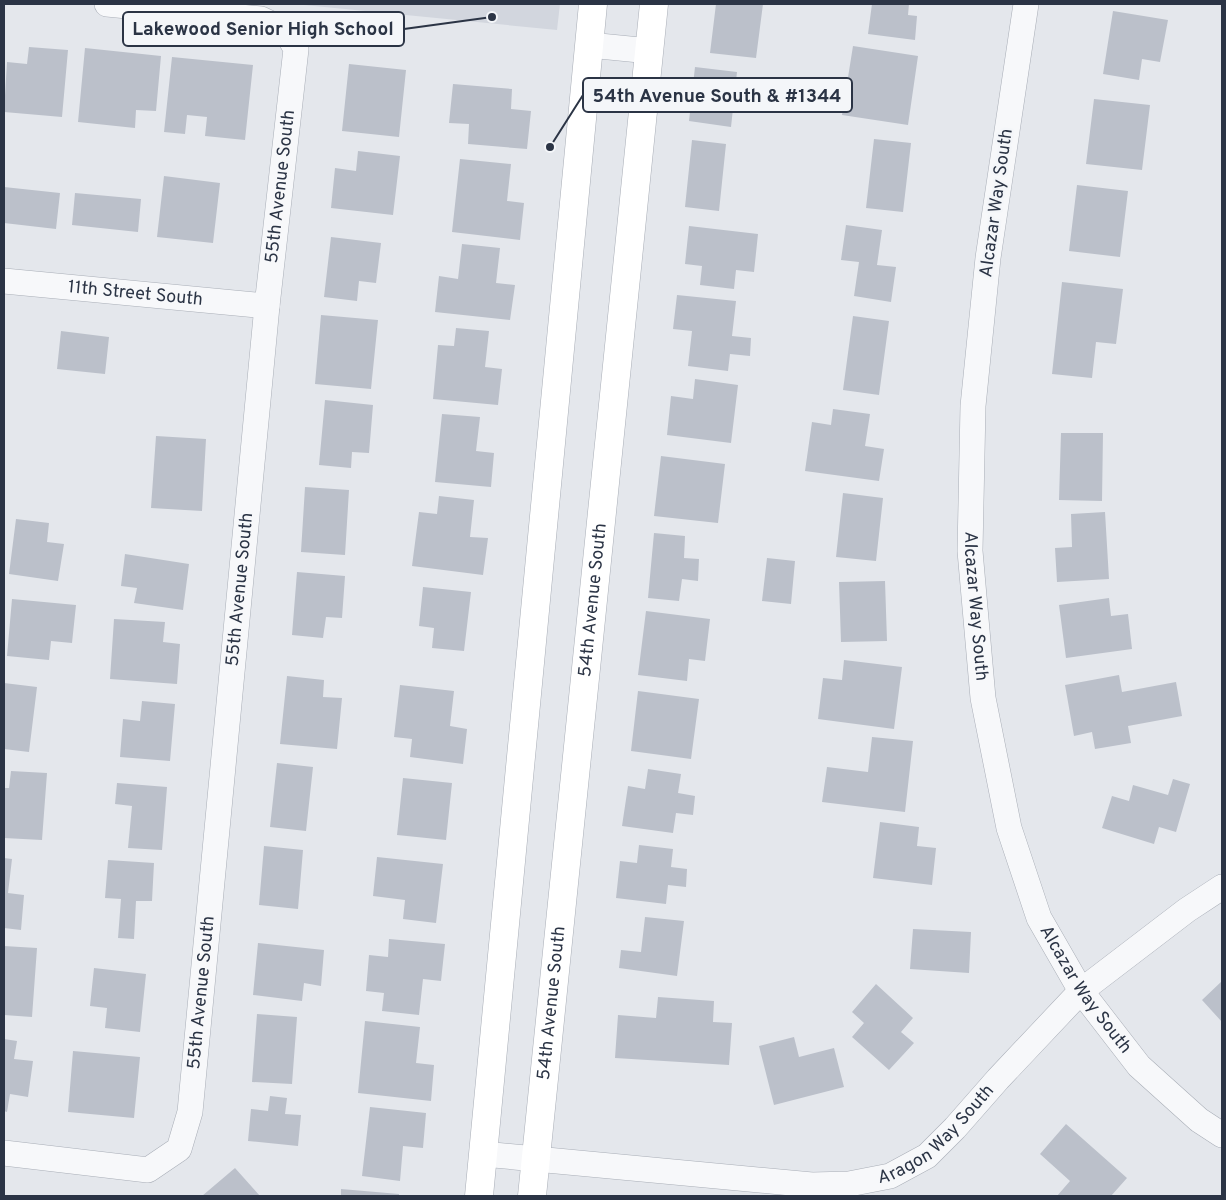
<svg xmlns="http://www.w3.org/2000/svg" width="1226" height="1200" font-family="Overpass,sans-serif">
<rect width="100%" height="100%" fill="#e4e7ec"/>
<path fill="#d2d6de" d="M294,4h266l-3,26z"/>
<path fill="#bbc0ca" d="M716,4h47l-7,54 -46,-5z
M872,4h37l-1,11 9,1 -2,24 -47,-6z
M1113,11l55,9 -8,42 -18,-3 -3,21 -36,-6z
M853,46l65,10 -10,69 -66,-10z
M29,47l39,3 -6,67 -58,-5 3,-50 20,2z
M85,48l76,8 -5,55 -20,-1 -1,18 -57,-6z
M172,57l81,8 -8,75 -40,-4 2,-19 -20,-2 -2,19 -21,-2z
M349,64l57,6 -7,67 -57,-6z
M695,67l42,5 -6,55 -42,-6z
M453,84l59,5 -1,20 20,2 -4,38 -59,-5 1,-20 -20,-1z
M1094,99l56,6 -8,65 -56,-6z
M874,139l37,4 -8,69 -37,-4z
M692,140l34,4 -7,67 -34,-4z
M358,151l42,5 -7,59 -62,-7 4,-40 21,3z
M460,159l51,5 -4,37 17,2 -4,37 -68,-8z
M164,176l56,7 -7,60 -56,-6z
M1077,185l51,6 -8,66 -51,-6z
M4,187l56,6 -4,36 -52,-6z
M75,193l66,6 -3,33 -66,-7z
M846,225l36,5 -5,35 19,2 -5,35 -37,-6 5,-34 -18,-2z
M689,226l69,8 -4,38 -18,-2 -2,19 -34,-4 2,-19 -17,-2z
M331,237l50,6 -5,40 -17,-2 -2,20 -33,-4z
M462,244l38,4 -4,35 19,2 -5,35 -75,-8 4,-36 19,3z
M1062,282l61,7 -7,55 -20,-2 -4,36 -40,-4z
M677,295l59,6 -4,35 19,2 -1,18 -20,-2 -2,17 -40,-5 4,-35 -19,-2z
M321,315l57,5 -7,69 -56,-5z
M853,316l36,5 -10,74 -36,-5z
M456,328l33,3 -4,36 17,2 -4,36 -65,-6 5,-54 16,1z
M61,331l48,6 -4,37 -48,-5z
M695,379l43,6 -7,58 -64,-8 4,-39 22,3z
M325,400l48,5 -4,48 -17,-1 -1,16 -32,-3z
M833,409l37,5 -5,32 19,3 -5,32 -74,-10 7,-49 19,3z
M442,414l38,3 -4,34 18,2 -3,34 -56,-5z
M1061,433h42l-1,68 -43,-1z
M156,436l50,3 -4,72 -51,-3z
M661,456l64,8 -7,59 -64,-7z
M305,487l44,3 -4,65 -44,-3z
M843,493l40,5 -7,63 -40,-4z
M439,496l35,4 -4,37 18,1 -5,37 -71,-9 7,-54 18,2z
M1105,512l4,67 -52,3 -2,-34 17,-1 -1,-33z
M16,519l33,4 -2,19 17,2 -6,37 -49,-7z
M654,533l31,3 -1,22 15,1 -1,22 -16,-2 -3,22 -31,-3z
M125,554l64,10 -6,46 -49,-7 3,-15 -16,-2z
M767,558l28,3 -4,43 -29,-3z
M297,572l48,4 -3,42 -16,-1 -3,21 -31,-3z
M885,581l2,60 -46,1 -2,-60z
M423,587l48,5 -7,59 -32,-3 2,-20 -15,-2z
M1109,598l2,18 17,-2 4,35 -66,9 -7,-53z
M12,599l64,6 -4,38 -21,-2 -2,19 -42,-4z
M646,611l64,8 -5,42 -16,-2 -2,22 -49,-6z
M114,619l51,3 -2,20 17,2 -3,40 -67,-5z
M844,660l58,7 -8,62 -76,-10 5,-41 19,2z
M1119,675l3,17 54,-10 6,34 -54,10 3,17 -36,6 -3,-17 -18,4 -9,-51z
M287,676l37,4 -1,17 19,1 -5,51 -57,-5z
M4,683l33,4 -8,65 -25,-3z
M400,685l54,6 -4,35 17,3 -4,35 -53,-7 2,-18 -18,-2z
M638,691l61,8 -8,60 -60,-8z
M142,701l33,3 -5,57 -50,-4 3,-38 17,2z
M872,737l41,4 -8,71 -83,-10 5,-35 41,5z
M277,763l36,4 -7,64 -36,-4z
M648,769l33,5 -3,19 17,3 -2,19 -17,-2 -3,20 -51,-7 6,-40 17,3z
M11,771l36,2 -5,67 -38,-2v-50h5z
M403,778l49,5 -6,57 -49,-5z
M1173,779l17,5 -14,48 -17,-5 -5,17 -52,-16 10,-32 17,5 4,-16 35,10z
M117,783l50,4 -5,63 -34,-2 4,-42 -17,-2z
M880,822l39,5 -2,19 19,2 -4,37 -59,-7z
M639,845l34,4 -2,18 16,2 -1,18 -18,-2 -2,19 -50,-6 4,-37 17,2z
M264,846l39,4 -5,59 -39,-4z
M377,857l66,7 -7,59 -33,-4 2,-19 -32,-4z
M4,858l8,1 -4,34 16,2 -3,35 -17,-2z
M108,860l46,3 -2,38h-16l-2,38 -16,-1 3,-39 -16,-1z
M645,917l39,4 -7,55 -58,-8 2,-18 20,2z
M913,929l58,3 -2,41 -59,-4z
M389,939l56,5 -4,37 -18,-2 -4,36 -37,-4 2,-18 -18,-2 3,-36 19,2z
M258,943l66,7 -3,36 -17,-3 -2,18 -49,-6z
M4,946l33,2 -5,69 -28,-2z
M94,968l52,6 -6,58 -35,-4 2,-20 -17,-2z
M1222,981v41l-20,-22z
M876,984l37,34 -12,14 13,11 -25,27 -37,-33 12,-14 -12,-11z
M658,997l56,4 -1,21 19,1 -3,42 -114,-7 3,-43 38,3z
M257,1014l40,3 -5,67 -40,-2z
M365,1021l55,6 -4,36 18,2 -3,36 -73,-8z
M794,1037l5,20 35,-9 10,39 -70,18 -15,-59z
M4,1039l13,2 -3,18 19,2 -5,36 -18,-3 -3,18 -3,-1z
M73,1051l67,6 -6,61 -66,-6z
M270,1096l17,2 -2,16 16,1 -3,31 -50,-5 3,-32 17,2z
M370,1107l56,6 -3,35 -20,-2 -3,35 -38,-5z
M1066,1124l61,54 -16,18h-54l13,-15 -30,-27z
M235,1168l25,28h-58z
M341,1189l58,5v2h-58z"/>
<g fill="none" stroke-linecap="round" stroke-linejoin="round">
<defs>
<g id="street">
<path id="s1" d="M1026,4l-38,254 -15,148 -3,145 13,147 26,130 30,90 42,73 58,75 60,54 23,15"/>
<path d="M589,45l61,6"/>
<path id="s2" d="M4,281l263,25"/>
<path id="s3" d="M4,1153l144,17 31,-21 11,-37 77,-806 29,-257 -10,-18 -25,-12 -154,-15"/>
<path id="s4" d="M483,1154l329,31 37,-1 41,-8 37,-20 28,-28 43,-49 83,-88 106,-81 35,-23"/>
</g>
<g id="secondary">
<path d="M479,1196l114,-1192"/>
<path id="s5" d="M532,1196l122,-1192"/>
</g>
</defs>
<use href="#street" stroke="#a9aeb7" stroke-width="26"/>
<use href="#secondary" stroke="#a9aeb7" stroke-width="29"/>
<use href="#street" stroke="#f7f8fa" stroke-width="25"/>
<use href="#secondary" stroke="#fff" stroke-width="28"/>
</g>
<g text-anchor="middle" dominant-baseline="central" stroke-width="5" stroke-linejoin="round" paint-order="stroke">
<g font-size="18" fill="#2b3445" stroke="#f4f6f9">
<text stroke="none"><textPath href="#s3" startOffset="1151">55th Avenue South</textPath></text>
<text transform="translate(997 203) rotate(-82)">Alcazar Way South</text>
<text stroke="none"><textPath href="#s2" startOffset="132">11th Street South</textPath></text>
<text stroke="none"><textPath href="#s3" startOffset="746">55th Avenue South</textPath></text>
<text stroke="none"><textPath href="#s5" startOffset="599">54th Avenue South</textPath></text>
<text stroke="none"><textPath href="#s1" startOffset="606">Alcazar Way South</textPath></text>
<text stroke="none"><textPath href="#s1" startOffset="1011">Alcazar Way South</textPath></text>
<text stroke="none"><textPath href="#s3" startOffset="341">55th Avenue South</textPath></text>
<text stroke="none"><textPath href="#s5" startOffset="194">54th Avenue South</textPath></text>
<text stroke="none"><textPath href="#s4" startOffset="471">Aragon Way South</textPath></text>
</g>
</g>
<path fill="none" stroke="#2b3445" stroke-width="2" d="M492 17L404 29M550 147L583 95"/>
<g fill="#2b3445" stroke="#f4f6f9" stroke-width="2">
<circle cx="492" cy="17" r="5"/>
<circle cx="550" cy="147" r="5"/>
</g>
<g fill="#f4f6f9" stroke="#2b3445" stroke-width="2">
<rect x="123" y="12" width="281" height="34" rx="5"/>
<rect x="583" y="78" width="269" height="34" rx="5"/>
</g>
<g font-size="19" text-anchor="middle" font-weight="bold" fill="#2b3445">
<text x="263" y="35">Lakewood Senior High School</text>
<text x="717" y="102">54th Avenue South &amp; #1344</text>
</g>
<rect width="1226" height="1200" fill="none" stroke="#2b3445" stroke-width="10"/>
</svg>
